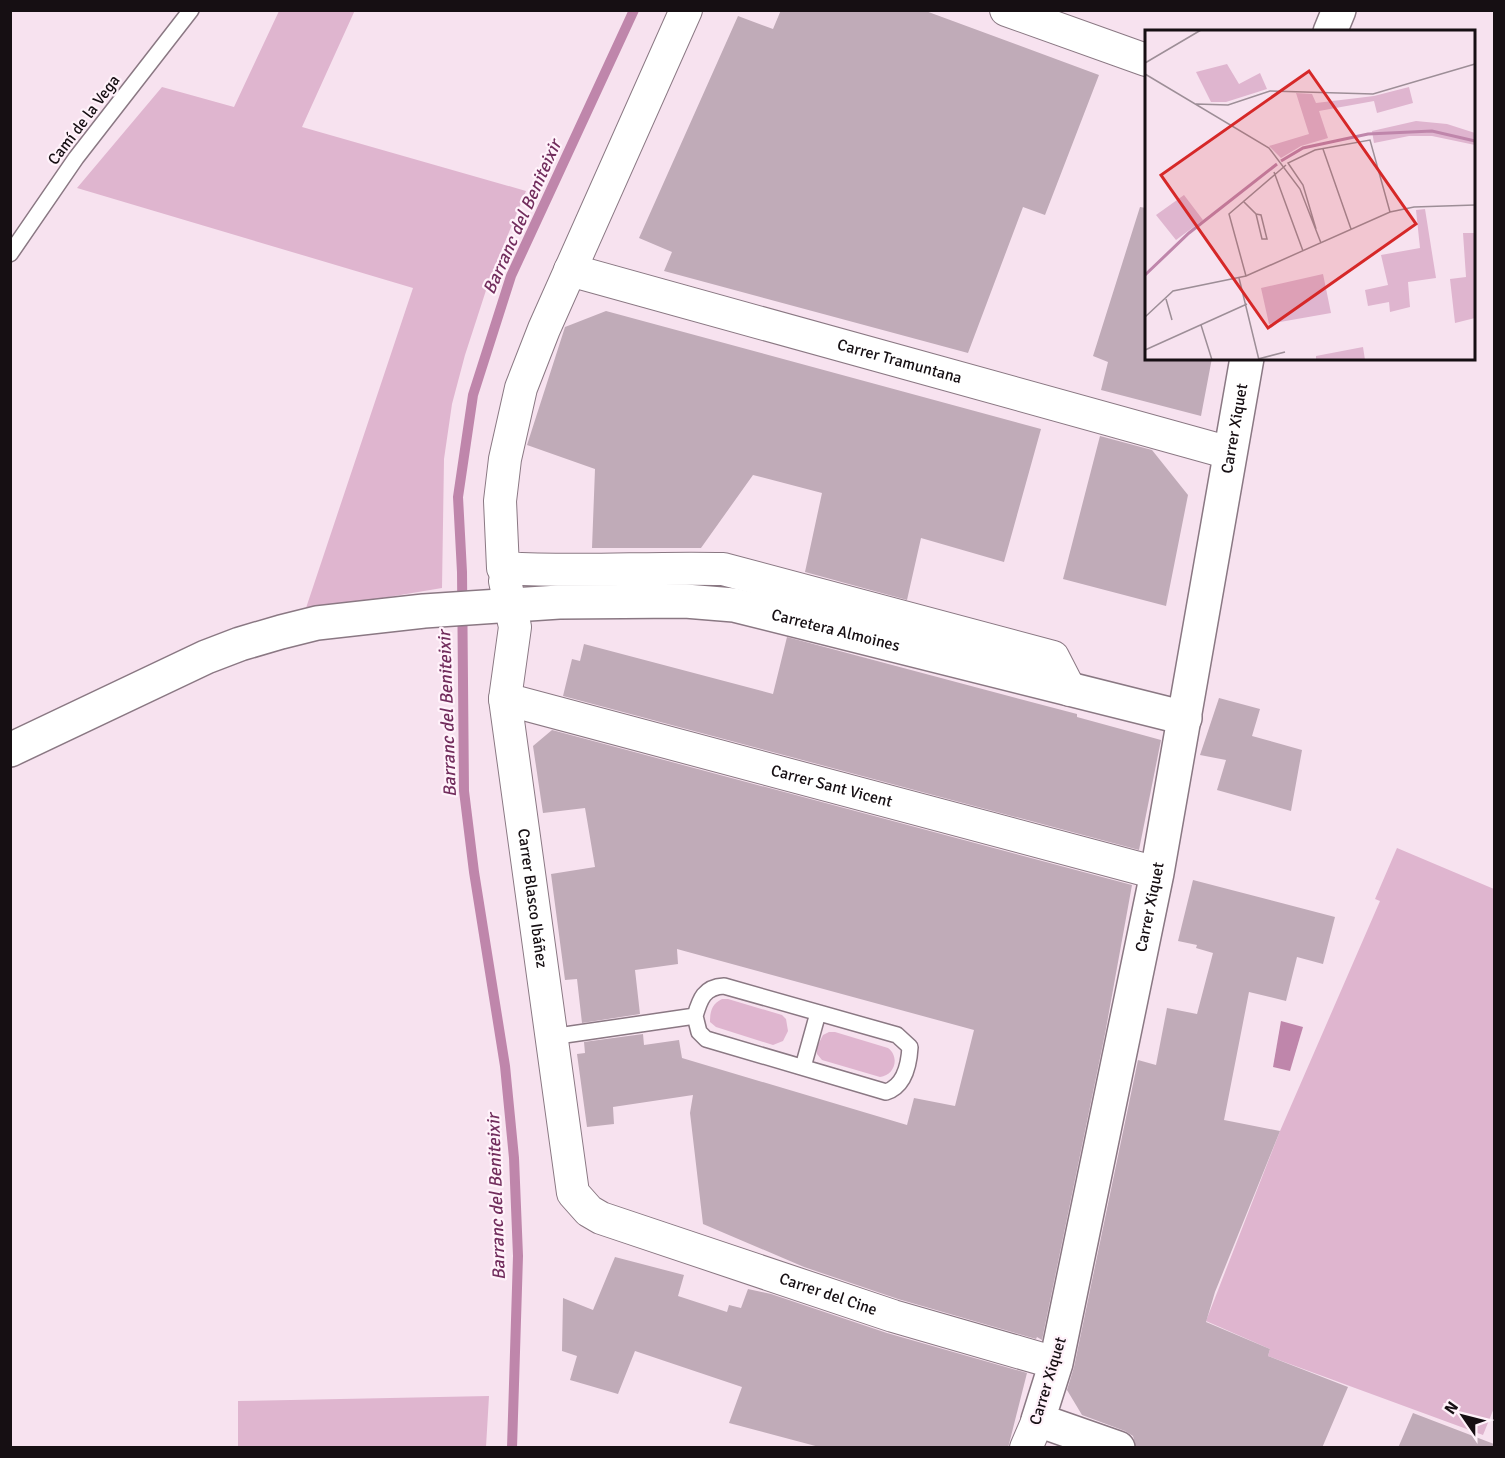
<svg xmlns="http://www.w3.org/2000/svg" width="1505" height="1458" font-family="Signika,sans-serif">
<rect width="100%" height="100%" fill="#f7e2ef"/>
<path fill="#dfb5cf" d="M355,10l-53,117 224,64 -36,87 -25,77 -13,49 -8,55 -2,129 -137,23 108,-323 -336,-100 85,-101 72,20 45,-96z
M1397,848l97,41v519l-11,27 -215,-79 2,-7 -64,-28 74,-190 100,-230 -5,-2z
M722,999h6l54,16 4,4 2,12 -5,10 -10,4 -57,-18 -6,-5c0,-11 2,-18 12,-23z
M829,1032h6l53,16c12,9 7,27 -8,29l-58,-17 -5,-6v-7l6,-12z
M489,1396l-3,51h-248v-46z"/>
<path fill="#bf86ab" d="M1281,1021l22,6 -13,44 -17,-4z"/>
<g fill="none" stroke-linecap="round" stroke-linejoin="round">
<path stroke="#bf86ab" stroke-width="10" d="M512,1448l6,-192 -4,-98 -9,-92 -31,-194 -10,-81 -2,-219 -4,-75 15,-102 38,-119 123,-266"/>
</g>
<path fill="#c0abb8" d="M781,10h142l176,65 -54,140 -22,-8 -55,146 -304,-82 8,-19 -33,-14 99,-222 35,13z
M1140,207l6,1v150h66l-11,58 -100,-26 7,-28 -15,-6z
M606,311l435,118 -37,133 -83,-24 -14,62 -102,-28 17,-79 -69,-18 -52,73h-109l3,-79 -68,-24 38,-118z
M1100,436l52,14 36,45 -22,111 -103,-27z
M787,637l248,66 42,11v3l84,23 -22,110 -576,-154 9,-37 8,2 4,-17 189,50z
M1219,698l41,11 -8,27 50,14 -11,61 -74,-21 9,-30 -26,-5z
M552,730l580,155 -27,149 -63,306 -5,-3 -1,2 -138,-40 -94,-32 -101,-43 -13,-111 3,-18 -80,12 1,17 -27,3 -10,-73 8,-1 -1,-11 59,-8 1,11 35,-5 3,18 225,67 7,-27 41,8 19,-76 -297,-81 1,15 -43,6 5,44 -58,9 -5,-44 -12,1 -14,-106 44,-7 -10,-59 -42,5 -10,-67z
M1193,880l142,37 -12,47 -26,-7 -11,44 -37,-9 -25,128 56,11 -65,161 -9,30 64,27 -2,7 80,31 -26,61h-186l-3,-12 -8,-5 -43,-16 -15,-25 7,-23 64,-307 18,5 11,-57 30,6 16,-61 -17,-5 1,-3 -19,-4z
M615,1257l69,18 -6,21 49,16 2,-7 12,3 7,-19 23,5 116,39 140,40 -19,75h-185l-94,-25 13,-36 -107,-36 -17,43 -48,-14 7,-24 -15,-5 1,-53 30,12z
M1413,1413l81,31v4h-96z"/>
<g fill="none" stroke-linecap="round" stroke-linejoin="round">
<defs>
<path id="service" d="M10,254l66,-96 115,-148
M551,1037l144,-21 4,16 7,7 180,53c19,-6 23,-27 24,-45l-13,-12 -173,-49c-20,1 -24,13 -29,30
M803,1067l15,-54"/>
<g id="minor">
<path d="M686,10l-142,319 -23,59 -16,71 -5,42 3,67c73,5 146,-1 220,1l330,88 17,33"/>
<path d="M1006,10l140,50"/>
<path id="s1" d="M570,270l660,183"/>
<path id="s2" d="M505,581l10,46 -10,72 68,494 16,18 12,7 292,98 163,47"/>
<path id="s3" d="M505,699l652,174"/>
<path d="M1026,1448l12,-28"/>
</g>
<g id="tertiary">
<path d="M1330,32l9,-22"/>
<path id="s4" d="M10,750l196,-93 34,-13 41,-12 36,-9 107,-12 135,-9 126,-1 49,4 451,113"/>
<path id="s5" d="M1118,1448l-80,-28 18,-57 101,-490 90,-515"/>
</g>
</defs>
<use href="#service" stroke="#8a7883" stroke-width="18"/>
<use href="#minor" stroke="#8a7883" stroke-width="34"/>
<use href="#tertiary" stroke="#8a7883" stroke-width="36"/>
<use href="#service" stroke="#fff" stroke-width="15"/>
<use href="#minor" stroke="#fff" stroke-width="32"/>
<use href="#tertiary" stroke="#fff" stroke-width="33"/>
</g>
<g text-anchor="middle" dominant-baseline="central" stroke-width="4.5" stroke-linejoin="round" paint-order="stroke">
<g font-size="16" fill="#160f13" stroke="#fff2fa">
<text transform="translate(84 120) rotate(-53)">Camí de la Vega</text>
<text stroke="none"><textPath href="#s1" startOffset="342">Carrer Tramuntana</textPath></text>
<text stroke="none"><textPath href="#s5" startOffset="1096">Carrer Xiquet</textPath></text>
<text stroke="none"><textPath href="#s4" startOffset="856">Carretera Almoines</textPath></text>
<text stroke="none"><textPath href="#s3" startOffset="338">Carrer Sant Vicent</textPath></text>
<text stroke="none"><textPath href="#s2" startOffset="321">Carrer Blasco Ibáñez</textPath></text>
<text stroke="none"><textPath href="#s5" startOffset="610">Carrer Xiquet</textPath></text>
<text stroke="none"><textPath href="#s2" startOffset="896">Carrer del Cine</textPath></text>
<text transform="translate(1048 1381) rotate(-73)">Carrer Xiquet</text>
</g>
<g font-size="18" font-style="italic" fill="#722d5d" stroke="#fff2fa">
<text transform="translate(522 217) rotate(-66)">Barranc del Beniteixir</text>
<text transform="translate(447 714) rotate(-92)">Barranc del Beniteixir</text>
<text transform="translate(496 1197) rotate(-92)">Barranc del Beniteixir</text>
</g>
</g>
<g transform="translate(1145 30)">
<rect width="330" height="330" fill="#f7e2ef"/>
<path d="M82,34l12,20 21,-11 7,16 -41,13h-15l-15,-30zM264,57l4,16 -36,10 -3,-12 -55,10 9,27 -27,8 -20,12 -12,-12 40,-12 -13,-41 16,1 4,9 58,-7zM271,91l31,3 28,9v12l-43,-9h-23l-35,7 -2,-12zM39,165l19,25 -27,20 -20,-25zM280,179l11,69 -28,4 2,25 -20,5 -1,-10 -21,4 -3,-16 23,-5 -7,-30 39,-7 -4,-38zM318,203h12v85l-20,5 -5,-44 16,-2zM178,244l8,39 -62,11 -8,-36zM218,317l2,13h-49v-4z" fill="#dfb5cf"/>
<path fill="none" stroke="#bf86ab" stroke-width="3" d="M136,131l22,-13 65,-14 64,-3 43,10M0,245l44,-42 88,-69"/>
<path fill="none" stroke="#9d8e97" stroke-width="1.5" d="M0,33l56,-33M0,44l124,74 31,41 21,54M51,74l32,1 42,-14 103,3 102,-30M178,119l28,80M129,142l29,79M98,171l13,13 6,25h5l-6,-24 -5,-1M171,199l-13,-44 -15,-22 27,-13 55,-10 20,72M101,246l-17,-62 57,-49M94,248l20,82M21,269l6,21M0,287l28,-26 73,-15 144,-64 24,-5 61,-2M56,295l11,35M0,320l102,-46M113,329l27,-7"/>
<path fill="#d62828" fill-opacity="0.15" stroke="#d62828" stroke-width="3" d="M164,41l107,153 -148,104 -107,-153z"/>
<rect width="330" height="330" fill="none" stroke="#160f13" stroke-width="3"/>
</g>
<rect width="1505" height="1458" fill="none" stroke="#160f13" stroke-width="24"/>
<g transform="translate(1463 1416) rotate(305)" stroke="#fff2fa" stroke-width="4.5" paint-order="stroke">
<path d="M0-4.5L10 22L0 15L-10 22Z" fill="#160f13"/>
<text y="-9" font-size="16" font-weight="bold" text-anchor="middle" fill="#160f13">N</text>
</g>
</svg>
